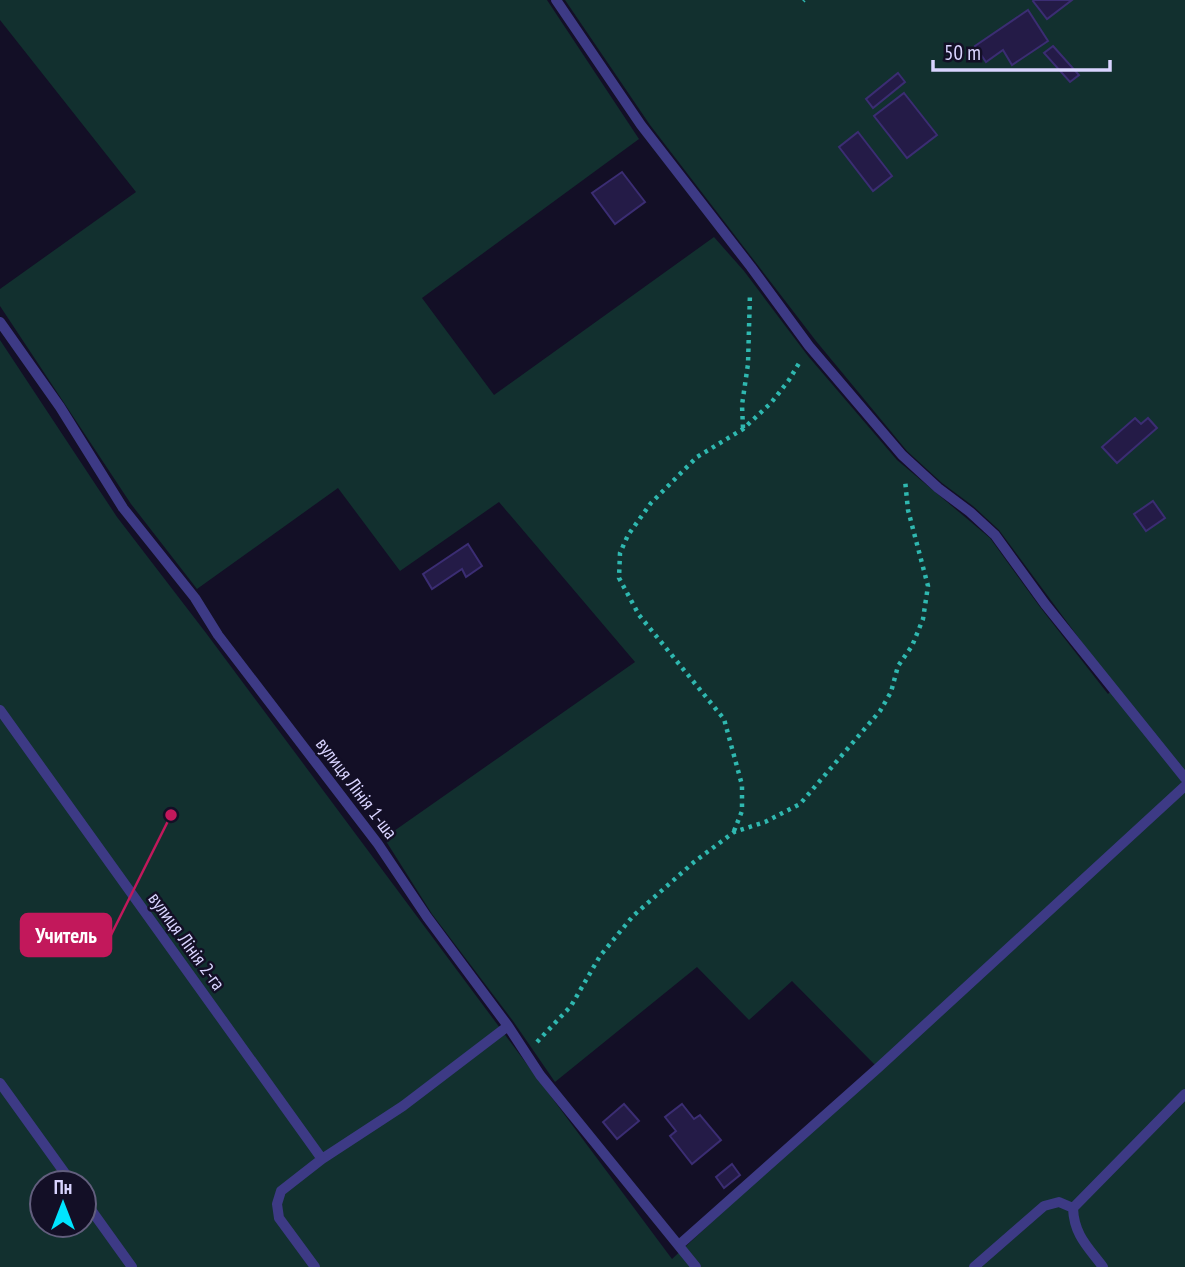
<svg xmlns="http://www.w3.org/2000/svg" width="1185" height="1267" font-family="'PT Sans Narrow',sans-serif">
<rect width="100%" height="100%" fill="#130f26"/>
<path fill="#12302f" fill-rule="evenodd" d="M0,0h547l92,139 -217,159 72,97 220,-158 30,34 64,85 89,104 93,78 50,69 68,87 7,-7 -116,-157 -26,-24 -31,-23 -35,-32 -91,-110 -166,-216 -85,-125h620v1267h-1185v-927l117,177 89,116 466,626 206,-191 -86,-87 -43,39 -52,-53 -142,115 -42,-61 -81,-107 -48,-76 251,-176 -136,-160 -99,69 -62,-83 -141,101 -66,-85 -131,-198v-17l136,-97 -136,-172zM42,1183h42v42h-42z"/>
<path fill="#241b47" stroke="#3b2d73" stroke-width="2" d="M1034,0h38l-25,19 -14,-18z
M1028,10l20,31 -36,24 -9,-15 -17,12 -11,-16z
M1053,46l26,29 -9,7 -26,-29z
M898,73l7,9 -32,26 -7,-9z
M904,93l33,42 -30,23 -33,-42z
M858,132l34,44 -19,15 -34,-44z
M622,172l23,30 -30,22 -23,-31z
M1135,418l6,6 7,-6 9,10 -40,35 -15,-16z
M1153,501l12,17 -19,13 -12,-17z
M468,544l14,22 -16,11 -4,-8 -30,20 -9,-15z
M624,1104l15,17 -22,18 -14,-17z
M682,1104l12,15 6,-4 21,25 -29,24 -22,-28 6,-5 -11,-14z
M732,1164l8,11 -16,13 -8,-11z"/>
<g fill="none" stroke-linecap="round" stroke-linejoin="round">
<path stroke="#2fb8b0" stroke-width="4.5" stroke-dasharray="3.5 5" stroke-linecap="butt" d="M803,1l1,-1
M743,428l-1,-23 6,-41 2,-71
M734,831l8,-20v-26l-18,-66 -85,-104 -20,-37 1,-25 8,-18 23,-32 46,-46 46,-28 28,-26 18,-23 12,-20
M537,1042l34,-36 29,-50 33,-40 61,-54 40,-30 31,-10 35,-18 80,-93 11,-19 7,-26 14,-20 11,-27 5,-33 -20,-76 -3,-30"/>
<path stroke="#3d3a85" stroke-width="10" d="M556,0l85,125 110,142 58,79 93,109 36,33 32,24 25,23 50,69 140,174
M0,322l60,85 63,101 72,90 23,37 160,209 49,73 81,109 32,49 156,192
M0,710l322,449
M0,1083l72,100
M84,1200l48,67
M679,1245l199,-177 307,-282
M315,1267l-36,-49 -2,-14 4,-13 41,-32 81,-53 105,-80
M974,1267l70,-61 15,-4 14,6
M1103,1267c-15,-20 -29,-32 -30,-59l112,-114"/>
</g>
<g text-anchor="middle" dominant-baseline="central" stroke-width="5" stroke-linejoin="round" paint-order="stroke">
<g font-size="19" fill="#d9d4ff" stroke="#130f26">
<text transform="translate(357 788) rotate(53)">вулиця Лінія 1-ша</text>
<text transform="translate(187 941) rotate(54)">вулиця Лінія 2-га</text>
</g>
</g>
<path fill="none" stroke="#c2185b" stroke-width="2.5" d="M171 815L111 935"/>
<circle fill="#c2185b" stroke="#130f26" stroke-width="2.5" cx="171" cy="815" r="7"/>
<rect fill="#c2185b" stroke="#c2185b" stroke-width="2.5" x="21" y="914" width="90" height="42" rx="7"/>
<g font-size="21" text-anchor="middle" font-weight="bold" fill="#fff">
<text x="66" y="943">Учитель</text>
</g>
<g transform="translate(63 1204)"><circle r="33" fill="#130f26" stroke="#625e7d" stroke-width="2"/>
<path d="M0-5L12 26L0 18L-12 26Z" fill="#00e5ff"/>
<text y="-10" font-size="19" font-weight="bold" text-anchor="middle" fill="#d9d4ff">Пн</text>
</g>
<path d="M933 60v10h177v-10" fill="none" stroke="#d9d4ff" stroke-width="3.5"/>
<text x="944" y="60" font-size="21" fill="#d9d4ff" stroke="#130f26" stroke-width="5" paint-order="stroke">50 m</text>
</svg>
